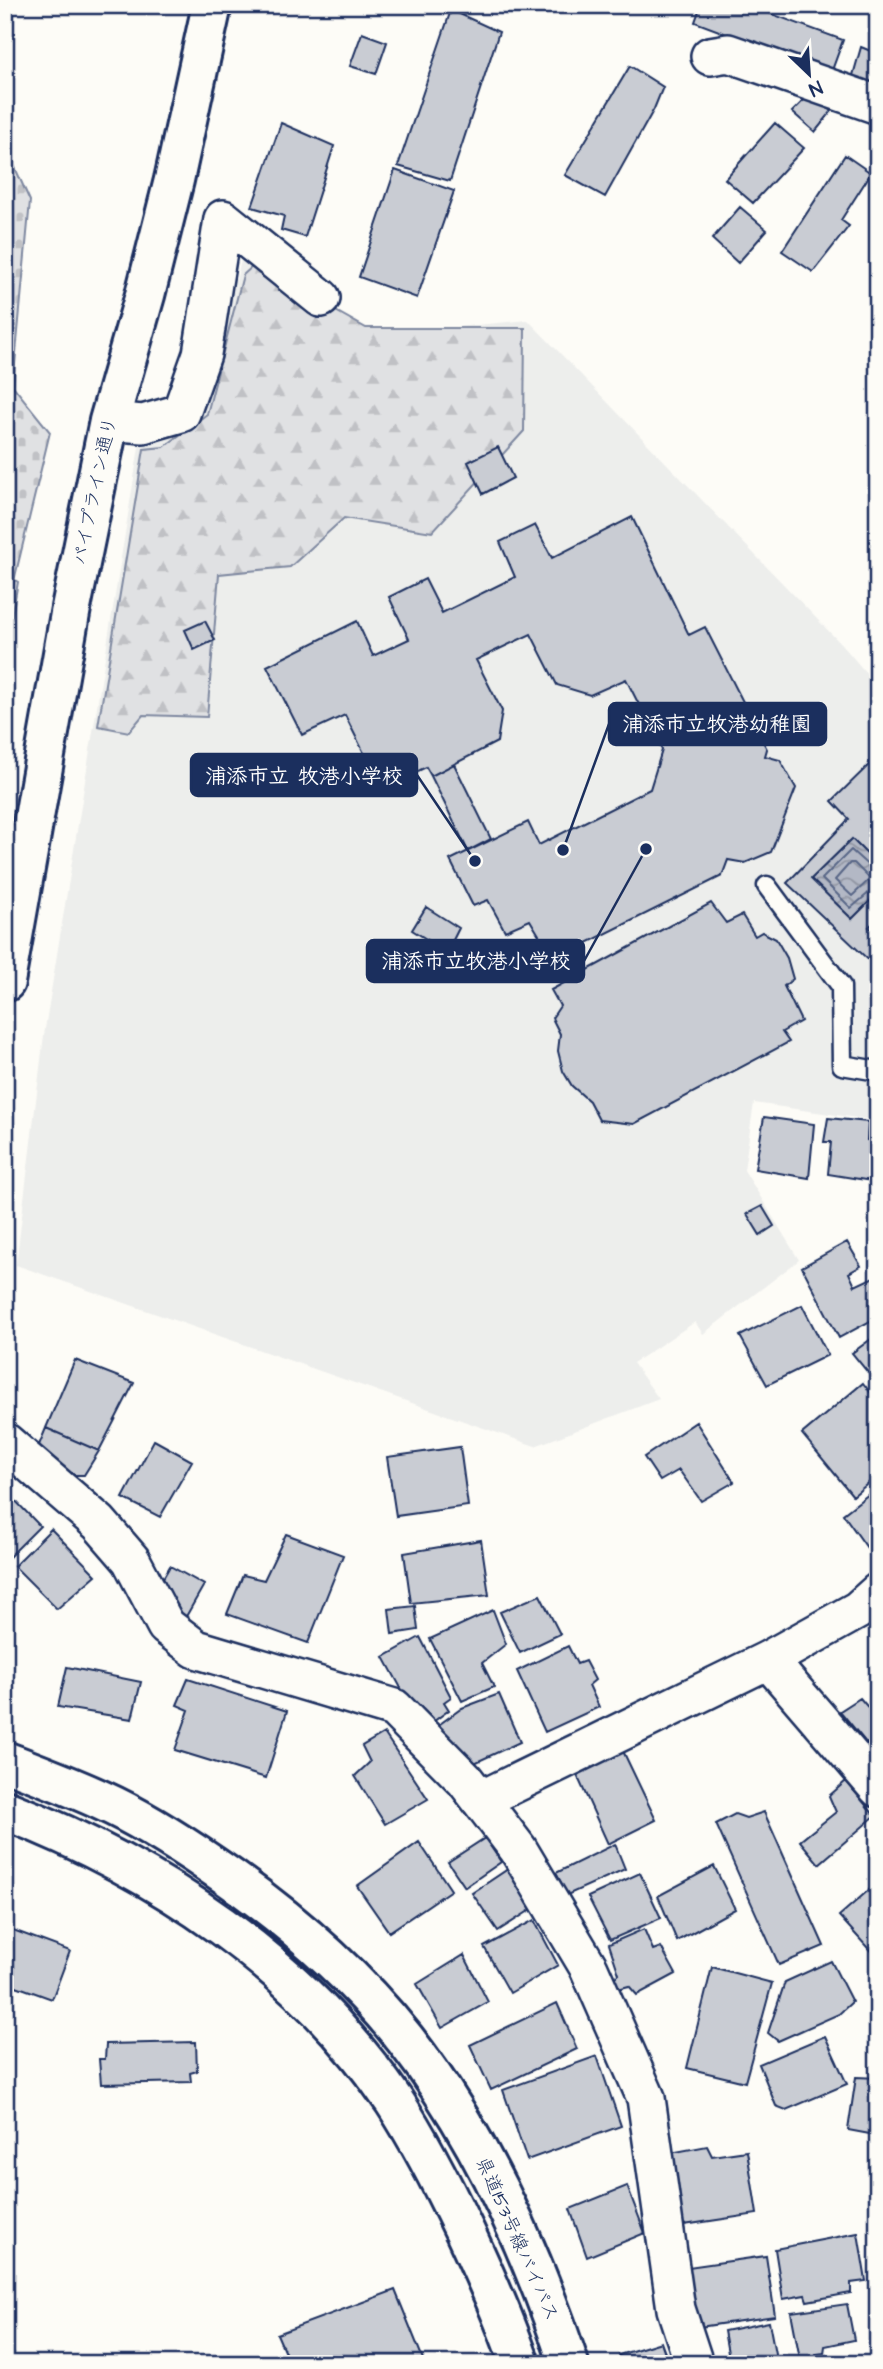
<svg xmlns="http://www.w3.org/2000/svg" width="883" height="2369" font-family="'Architects Daughter','Klee One',sans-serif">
<defs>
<pattern id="forest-firs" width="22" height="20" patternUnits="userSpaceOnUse" patternTransform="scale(1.75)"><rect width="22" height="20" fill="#e0e1e3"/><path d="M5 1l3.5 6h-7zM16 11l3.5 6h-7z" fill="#c0c1c5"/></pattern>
<pattern id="cemetery-stones" width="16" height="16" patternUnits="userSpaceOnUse" patternTransform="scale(1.75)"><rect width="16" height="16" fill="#e0e1e3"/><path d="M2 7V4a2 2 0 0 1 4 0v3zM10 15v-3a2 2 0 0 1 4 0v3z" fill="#c0c1c5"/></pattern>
<pattern id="water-waves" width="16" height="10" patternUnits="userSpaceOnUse" patternTransform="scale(1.75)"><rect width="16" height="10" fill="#b3b8c5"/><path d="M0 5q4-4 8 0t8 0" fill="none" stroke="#9196a3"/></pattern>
</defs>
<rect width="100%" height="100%" fill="#fdfcf7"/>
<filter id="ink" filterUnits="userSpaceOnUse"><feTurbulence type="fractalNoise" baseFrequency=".0143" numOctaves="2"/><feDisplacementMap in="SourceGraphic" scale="14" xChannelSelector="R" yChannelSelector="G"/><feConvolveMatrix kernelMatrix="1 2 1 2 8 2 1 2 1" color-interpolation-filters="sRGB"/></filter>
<g filter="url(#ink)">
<path fill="#edeeec" d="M252,250l112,86 164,-16 316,327 34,40v434l-124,-18 -10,67 55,90 -96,74 -8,-12 -62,41 26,36 -124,47 -519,-181 28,-230 95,-588 30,-8 34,-32 38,-146z"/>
<path fill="url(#forest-firs)" stroke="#7e88a0" stroke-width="2" d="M254,265l112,63h159l-1,103 -92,101 -88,-14 -54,49 -71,7 -12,143 -64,-2 -14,17 -31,-6 46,-277 20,-2 43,-33 36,-139z
M5,574l13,8 -13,72z"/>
<path fill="url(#cemetery-stones)" stroke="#7e88a0" stroke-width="2" d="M8,152l22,49 -17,185 37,46 -45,186v-465z"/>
<path fill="url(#water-waves)" stroke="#76819c" stroke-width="2" d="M852,839l26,26v28l-26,26 -41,-40z"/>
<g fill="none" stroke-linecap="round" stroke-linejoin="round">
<path stroke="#586687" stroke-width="2" d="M850,863h4l16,16 -18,17 -17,-16z
M878,869l-7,-1 -20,-18 -29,29 29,29 20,-17 7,-2"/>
</g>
<path fill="#c9ccd3" stroke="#1b2f5e" stroke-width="2" d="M701,5h46l96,35 -12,33 -136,-51z
M451,10l48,22 -49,149 -52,-15z
M362,33l25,9 -11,32 -26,-8z
M861,47l17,7v37l-26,-12z
M630,66l33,21 -9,22 -49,88 -40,-22z
M810,94l22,17 -17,21 -23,-20z
M281,123l53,23 -29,91 -24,-7 3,-14 -32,-9z
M775,123l29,25 -51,55 -28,-24z
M845,155l26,18 -30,47 8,6 -36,46 -31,-21z
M395,170l59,21 -37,107 -58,-21z
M740,207l27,23 -29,33 -26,-24z
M498,447l15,31 -30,16 -15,-32z
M632,517l57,118 16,-8 62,122 -2,7 15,4 16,28 -25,64 -26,11 -17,-3 -6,16 -157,78 -17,-4 -18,-30 -25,11 -17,-31 -15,6 -23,-46 78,-38 11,23 111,-56 12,-39 -36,-71 -36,16 -33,-10 -26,-51 -55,26 26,51 -5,31 -66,34 -5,-9 -44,22 -37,-74 -43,20 -35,-69 90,-45 16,35 36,-17 -20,-42 36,-18 17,34 73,-36 -15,-35 35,-17 17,33z
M205,621l10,19 -21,10 -9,-20z
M878,756v109l-26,-26 -41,40 41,40 26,-26v25l-9,9 9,8v34l-91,-86 62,-64 -17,-18z
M454,764l37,75 -23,12 -37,-75z
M711,903l15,20 16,-8 13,21 7,-4 14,7 11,19 6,21 -9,7 17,35 -19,11 7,10 -155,82 -35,-4 -10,-19 -17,-15 -9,-15 -5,-20 2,-17 -8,-16 8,-12 -9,-16z
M426,907l33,21 -12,24 -35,-22z
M764,1117l50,7 -5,54 -54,-9z
M828,1118l40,4 -1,18 11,1v41l-50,-8 3,-32h-7z
M762,1206l12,20 -14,9 -13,-21z
M847,1242l14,24 -12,7 6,13 23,-11v42l-39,21 -37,-71z
M802,1305l26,50 -61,30 -27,-49z
M878,1334v51l-26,-32z
M75,1360l59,23 -35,68 -53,-23z
M863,1383l15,19v73l-25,21 -51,-62z
M696,1422l38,60 -33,19 -22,-31 -19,11 -16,-24z
M46,1428l53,23 -15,24h-23l-22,-30z
M154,1440l38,21 -32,56 -37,-19z
M460,1447l8,59 -72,10 -9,-59z
M878,1487v59l-8,6 -27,-38z
M5,1490l35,36 -35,35z
M51,1529l45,46 -39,34 -43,-43z
M286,1534l57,21 -35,88 -81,-29 16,-39 21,5z
M481,1540l8,55 -78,8 -7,-50z
M170,1566l34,19 -20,35 -28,-30z
M540,1595l20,39 -40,19 -20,-41z
M415,1606l3,24 -26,4 -3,-25z
M493,1610l13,34 -24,19 12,24 -32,14 -32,-62z
M420,1637l31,60 -7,5 5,8 -23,17 -12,-15 -30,-55z
M568,1646l9,18 8,-3 10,19 -6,5 10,22 -54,25 -28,-61z
M67,1667l74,15 -9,37 -74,-12z
M188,1679l99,32 -21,67 -91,-28 14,-40 -12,-5z
M499,1694l21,48 -50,23 -37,-36 29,-21z
M860,1698l18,21v35l-2,1 -36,-44z
M384,1733l44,66 -43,25 -30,-48 15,-14 -8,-16z
M623,1751l33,69 -48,24 -32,-71z
M846,1781l29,35 -56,48 -19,-23 36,-29 -7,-16z
M764,1812l60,134 -45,19 -63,-141 19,-10 11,4z
M485,1838l16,24 -36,25 -17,-25z
M419,1842l32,48 -62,42 -32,-46z
M615,1844l10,25 -58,26 -11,-22z
M714,1866l21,43 -58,32 -19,-45z
M508,1869l24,40 -34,22 -26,-38z
M640,1873l21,45 -51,22 -22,-43z
M878,1882v74l-2,1 -37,-41z
M534,1920l24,45 -48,28 -26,-46z
M5,1927l65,24 -18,48 -47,-17z
M644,1929l9,21 8,-3 15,27 -39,21 -8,-9 -11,3 -9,-8 10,-7 -10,-30z
M464,1955l24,47 -46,26 -25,-44z
M831,1961l21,41 -13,12 -61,27 -10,-8 17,-51z
M712,1967l60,16 -27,99 -58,-14z
M557,2003l20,46 -86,41 -21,-45z
M825,2036l22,48 -61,26 -10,-4 -17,-42z
M196,2042l1,29 -7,2 1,9 -90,2 -2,-25h6l1,-15z
M597,2056l24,70 -94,34 -24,-70z
M856,2077l22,1 -3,57 -27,-5z
M707,2146l5,10 35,-5 10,63 -80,12 -12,-72z
M627,2186l18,47 -58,24 -17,-48z
M858,2233l8,48 -15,2v10l-44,8 -2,-6 -22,4 -8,-50z
M766,2256l9,60 -83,12 -11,-60z
M395,2290l30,74h-135l-13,-30z
M847,2304l7,36 -29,6 -1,7 -8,1 1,7 -16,3 -10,-52z
M769,2322l8,42h-47l-6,-33z
M661,2342l8,22h-47l-3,-9z"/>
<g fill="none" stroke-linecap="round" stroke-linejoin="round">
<defs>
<path id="service" d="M767,886l74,100 1,79 36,6"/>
<path id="minor" d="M710,56l18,-3 150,52
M109,421l34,3 38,-11 21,-59 21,-135 98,79
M5,1442l94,81 32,37 35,66 30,23 198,59 71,72 53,69 71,119 57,130 30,211 18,55
M768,1660l110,128
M481,1800l287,-140 90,-50 20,-18"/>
<path id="secondary" d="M5,982l66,-374 38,-187 36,-126 29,-115 38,-175
M5,1761c33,13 66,25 98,40 38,17 75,41 110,65 71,48 138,105 192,173 74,95 126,210 164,325
M5,1810c153,59 296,154 389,291 27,41 50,87 71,131 20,43 40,87 55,132"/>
</defs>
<use href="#service" stroke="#1b2f5e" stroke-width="23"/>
<use href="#minor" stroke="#1b2f5e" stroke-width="42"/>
<use href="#secondary" stroke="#1b2f5e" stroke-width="44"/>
<use href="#service" stroke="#fdfcf7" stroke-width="18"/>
<use href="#minor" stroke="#fdfcf7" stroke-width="37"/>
<use href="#secondary" stroke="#fdfcf7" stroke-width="38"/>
</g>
</g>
<g text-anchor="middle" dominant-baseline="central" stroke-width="6" stroke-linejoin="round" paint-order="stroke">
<g font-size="19" fill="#1b2f5e" stroke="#fdfcf7">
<text transform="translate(95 491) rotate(-78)">パイプライン通り</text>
<text transform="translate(517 2239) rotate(66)">県道153号線バイパス</text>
</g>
</g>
<path fill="none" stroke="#1b2f5e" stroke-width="2.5" d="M563 850L609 724M475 861L417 775M646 849L584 961"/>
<g fill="#1b2f5e" stroke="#fdfcf7" stroke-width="2.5">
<circle cx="563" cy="850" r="7"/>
<circle cx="475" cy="861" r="7"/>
<circle cx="646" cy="849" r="7"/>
</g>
<g fill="#1b2f5e" stroke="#1b2f5e" stroke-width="2.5">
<rect x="609" y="703" width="217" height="42" rx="7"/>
<rect x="191" y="754" width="226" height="42" rx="7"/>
<rect x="367" y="940" width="217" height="42" rx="7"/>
</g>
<g font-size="21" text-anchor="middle" font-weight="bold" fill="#fff">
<text x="717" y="731">浦添市立牧港幼稚園</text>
<text x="304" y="783">浦添市立 牧港小学校</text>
<text x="476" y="968">浦添市立牧港小学校</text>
</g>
<rect width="883" height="2369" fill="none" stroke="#fdfcf7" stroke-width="28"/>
<rect x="14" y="14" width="855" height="2341" fill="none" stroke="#1b2f5e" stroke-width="2.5" filter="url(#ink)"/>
<g transform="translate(809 74) rotate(155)" stroke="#fdfcf7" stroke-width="5" paint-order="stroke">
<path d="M0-5L12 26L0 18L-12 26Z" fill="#1b2f5e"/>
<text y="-10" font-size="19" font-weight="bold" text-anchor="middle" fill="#1b2f5e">N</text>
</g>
</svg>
